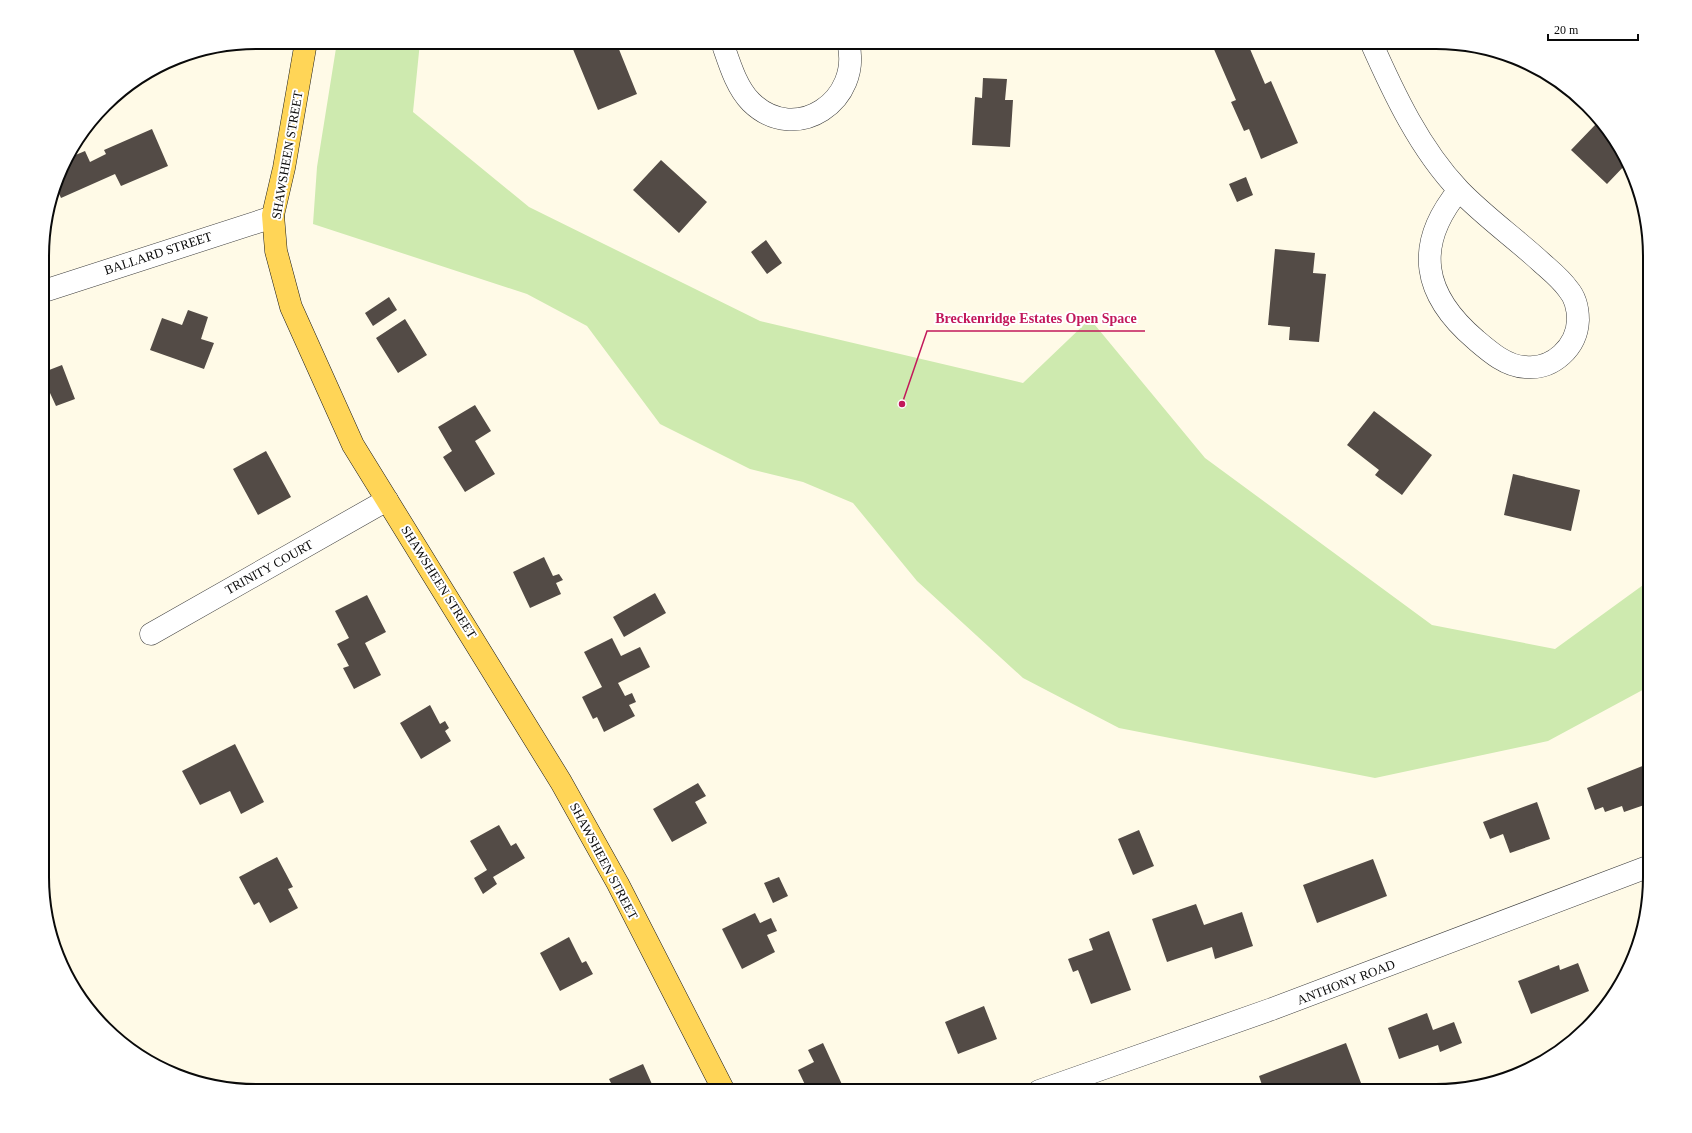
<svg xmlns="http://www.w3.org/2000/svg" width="1692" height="1133" font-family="Georgia,serif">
<rect width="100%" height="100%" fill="#fffae7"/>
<path fill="#ceeaaf" d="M337,42h83l-7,70 116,95 231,114 263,62 67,-64 115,139 227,167 123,24 95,-69v106l-102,55 -173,37 -256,-50 -96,-50 -106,-97 -64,-78 -50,-21 -53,-13 -90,-45 -73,-98 -60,-32 -214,-70 4,-57z"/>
<path fill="#534b46" d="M495,42h21l-1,8 -21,-4z
M570,42h25l1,2 4,-2h16l21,52 -39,16z
M1224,42h23l18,42 6,-3 27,62 -37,16 -12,-30 -5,2 -13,-29 5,-2 -23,-53z
M983,78l24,1 -2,21h8l-3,47 -38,-2 3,-48 7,1z
M1596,124l6,5 3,-3 16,23 6,14 -20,21 -36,-34z
M152,129l16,37 -47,20 -6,-12 -54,24 -5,-11 10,-28 19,-8 5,11 16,-8 -2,-4z
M661,160l46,42 -28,31 -46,-43z
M1246,177l7,18 -16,7 -8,-18z
M766,240l16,23 -15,11 -16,-22z
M1275,249l40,4 -2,20 13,1 -7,68 -30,-2 1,-13 -22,-2z
M389,297l8,13 -24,16 -8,-13z
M188,310l20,7 -7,22 13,4 -10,26 -54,-19 12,-32 20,7z
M405,319l22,36 -29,18 -22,-35z
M62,365l13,34 -19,7 -6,-13 -6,2v-23z
M475,405l16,26 -16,10 20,33 -30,18 -22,-35 9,-6 -14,-24z
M1374,411l58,44 -30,40 -27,-20 4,-5 -32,-25z
M266,451l25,46 -33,18 -25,-46z
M1513,474l67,16 -9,41 -67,-16z
M544,557l9,19 6,-2 4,6 -7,3 5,11 -31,14 -17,-36z
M655,593l11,20 -42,24 -11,-20z
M367,595l19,37 -21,11 16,32 -27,14 -11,-21 6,-2 -12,-22 12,-6 -14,-27z
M612,638l9,18 19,-9 10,20 -32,16 7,13 7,-3 4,9 -7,3 6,11 -31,16 -7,-15 -4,2 -11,-22 20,-10 -18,-35z
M430,705l10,19 5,-3 4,7 -4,3 6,10 -30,18 -21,-36z
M235,744l29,58 -23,12 -11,-23 -30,14 -18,-34z
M1650,763v40l-26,9 -2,-6 -17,6 -2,-5 -8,3 -8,-22z
M698,783l8,13 -11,6 12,21 -35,19 -19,-33z
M1537,802l13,37 -40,14 -7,-19 -13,5 -7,-17z
M499,825l12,21 5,-3 9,15 -32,19 4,7 -14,10 -9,-16 13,-8 -17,-29z
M1139,830l15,36 -21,9 -15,-36z
M277,857l16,30 -5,2 10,19 -28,15 -11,-21 -5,3 -15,-28z
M1373,859l14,37 -70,27 -14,-38z
M779,877l9,19 -15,7 -9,-20z
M1196,904l8,21 38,-13 11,34 -38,13 -3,-12 -45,15 -15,-43z
M755,913l5,10 11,-5 6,13 -10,4 8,17 -33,17 -20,-40z
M1109,931l22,59 -40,14 -13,-34 -5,2 -5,-13 25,-9 -4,-11z
M569,937l13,26 4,-2 7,13 -33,17 -20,-38z
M1578,963l11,28 -58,23 -13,-33 41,-16 1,5z
M984,1006l13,33 -39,15 -13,-32z
M1427,1013l6,17 21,-8 8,21 -22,9 -2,-7 -39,14 -11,-31z
M823,1043l22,48h-37l-10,-21 16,-8 -6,-12z
M1346,1043l18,48h-100l-5,-15z
M643,1064l12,27h-40l-6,-12z"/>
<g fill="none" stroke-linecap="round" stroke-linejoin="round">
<defs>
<path id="minor" d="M722,42c7,20 14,45 29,60 45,44 112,-2 97,-60
M1371,42c23,52 49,107 88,148 26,27 56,48 83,73 9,8 19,16 26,26 7,8 10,20 10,31 -1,27 -25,50 -53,47 -19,-1 -35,-15 -49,-27 -53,-45 -63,-94 -17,-150
M44,291l229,-74
M151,634l236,-134
M1039,1091l233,-82 378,-143"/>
<path id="major" d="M306,42l-22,126 -11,47 3,36 15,56 62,138 208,337 57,102 106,207"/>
</defs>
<use href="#minor" stroke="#3d3d3d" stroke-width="23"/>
<use href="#major" stroke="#1b1b1b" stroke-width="23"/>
<use href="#minor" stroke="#fff" stroke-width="22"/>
<use href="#major" stroke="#ffd557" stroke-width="22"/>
</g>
<g text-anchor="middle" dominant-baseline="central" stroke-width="4" stroke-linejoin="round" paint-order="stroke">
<g font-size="13" fill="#0a0a0a" stroke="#fff">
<text transform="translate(287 155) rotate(-80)">SHAWSHEEN STREET</text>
<text transform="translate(158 253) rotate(-18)">BALLARD STREET</text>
<text transform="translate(269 567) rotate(-29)">TRINITY COURT</text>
<text transform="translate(439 582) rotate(58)">SHAWSHEEN STREET</text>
<text transform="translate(604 861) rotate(62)">SHAWSHEEN STREET</text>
<text transform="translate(1346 982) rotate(-21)">ANTHONY ROAD</text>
</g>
</g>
<path d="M0 0H1692V1133H0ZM256 49H1436A207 207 0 0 1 1643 256V877A207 207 0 0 1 1436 1084H256A207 207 0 0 1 49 877V256A207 207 0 0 1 256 49Z" fill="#fff" fill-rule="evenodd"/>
<path fill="none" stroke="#0a0a0a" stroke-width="2" d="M256 49H1436A207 207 0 0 1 1643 256V877A207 207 0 0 1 1436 1084H256A207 207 0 0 1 49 877V256A207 207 0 0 1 256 49Z"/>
<path fill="none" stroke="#c2185b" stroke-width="1.5" d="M902 404L927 331H1145"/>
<circle fill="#c2185b" stroke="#fff" stroke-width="1.5" cx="902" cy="404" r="4"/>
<g font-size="14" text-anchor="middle" font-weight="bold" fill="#c2185b" stroke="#fff" stroke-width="4" stroke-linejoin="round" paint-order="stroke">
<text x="1036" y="323">Breckenridge Estates Open Space</text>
</g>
<path d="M1548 34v6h90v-6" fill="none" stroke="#0a0a0a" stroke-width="2"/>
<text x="1554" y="34" font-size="12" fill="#0a0a0a" stroke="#ffffff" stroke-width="3" paint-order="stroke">20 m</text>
</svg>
